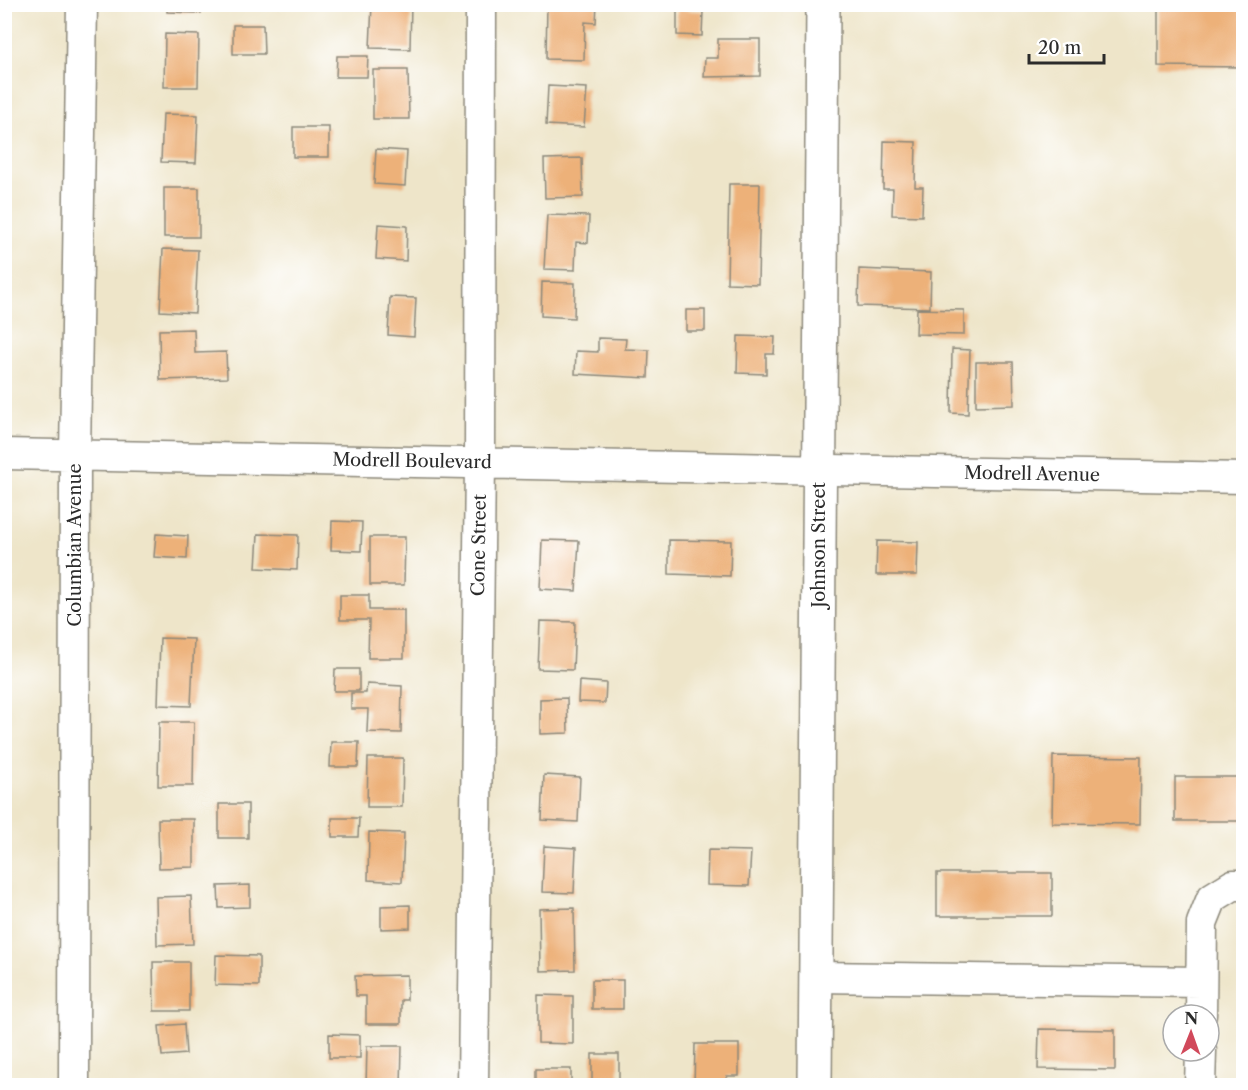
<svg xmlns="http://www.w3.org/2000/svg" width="1248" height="1090" font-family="'Libre Caslon Text',serif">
<rect width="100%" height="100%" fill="#fff"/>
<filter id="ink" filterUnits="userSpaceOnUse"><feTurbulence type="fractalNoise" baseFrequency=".0167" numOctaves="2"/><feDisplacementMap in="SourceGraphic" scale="12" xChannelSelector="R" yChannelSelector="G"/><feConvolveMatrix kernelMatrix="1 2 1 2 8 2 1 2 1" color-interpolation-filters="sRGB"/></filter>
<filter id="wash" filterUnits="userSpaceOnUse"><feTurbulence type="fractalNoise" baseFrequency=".008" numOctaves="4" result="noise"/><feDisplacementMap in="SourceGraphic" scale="24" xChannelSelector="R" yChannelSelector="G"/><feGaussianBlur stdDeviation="1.35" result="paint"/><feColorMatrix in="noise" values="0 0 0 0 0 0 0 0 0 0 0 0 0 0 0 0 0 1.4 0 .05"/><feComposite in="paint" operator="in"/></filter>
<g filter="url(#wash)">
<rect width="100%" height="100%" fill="#eee5c9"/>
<g id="blocks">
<path fill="#edb179" d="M167,4h34v9l-34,-1z
M372,4h39l-1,45 -40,-1z
M547,4h50l-1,19 -11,-1 -1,38 -38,-1z
M1158,4h86v63l-86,-1z
M677,10l26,1 -1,25 -25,-1z
M233,25h30l1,29h-31z
M165,34l34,1 -1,52h-34z
M718,39h42v37l-56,1 1,-19h13z
M337,56h31l-1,21h-31z
M373,70h35l1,49h-36z
M548,86l39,2 -3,39 -38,-2z
M163,114l35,1 -2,48 -35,-1z
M293,127h36v30h-36z
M884,141l32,1 -1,45h8l-1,29 -30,-1 1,-26h-10z
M376,149l31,2 -2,35 -31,-2z
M582,158l1,39 -38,1 -1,-39z
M729,184h31l-2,100 -31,-1z
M164,188h35v49h-35z
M547,215l42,1 -1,27 -12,-1 -1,28 -31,-1z
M378,224l29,2 -1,35 -30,-2z
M163,249l35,1 -3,63 -35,-2z
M859,269l72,3 -1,36 -72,-2z
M542,282l33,1 -1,35 -33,-2z
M390,297l26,1 -2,39 -26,-2z
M917,309l47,1v25l-48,-1z
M686,310h19v21h-19z
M194,329l1,24 31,-1 1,26 -67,2 -1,-50z
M738,336l37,1 -1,17h-8v20l-29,-1z
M598,338l28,1 -1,10 24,1 -1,28 -73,-4 1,-23 22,1z
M952,349l18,1 -2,64 -17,-1z
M976,362h37l1,43 -38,1z
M332,521l30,1 -1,29 -30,-1z
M156,534l32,2 -1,23 -33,-2z
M258,534l40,1 -1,35 -41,-2z
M370,537h35l-1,48h-34z
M542,540l37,1 -3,50 -36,-2z
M669,540l62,1 -1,35 -61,-2z
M877,541l41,1 -1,33h-41z
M340,595h29v15h35v48h-36l1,-38h-29z
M540,621l35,1 -2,48 -35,-1z
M160,638l34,1 -3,67 -33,-1z
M335,669h24v22h-25z
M579,681l27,2 -1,20 -27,-1z
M367,684l35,2 -1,47 -34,-1 1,-23h-17v-16h15z
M567,698l1,35 -28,1v-35z
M159,722h35l-1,64h-35z
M331,742h28l-1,25h-28z
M1053,756l88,1 -1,67 -88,-1z
M368,758h35l-1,49h-35z
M544,775l36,2 -2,45 -36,-2z
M1175,777h69v44h-69z
M219,804h29v34h-29z
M332,818h27l-1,19h-26z
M158,819h36v48l-35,1z
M369,832l35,1 -2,49 -34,-2z
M544,846l32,2 -2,45 -32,-1z
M708,850l43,1 -2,35 -42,-1z
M937,873h115v43h-115z
M250,885v22l-31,1 -1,-22z
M191,896l2,48 -36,1 -1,-48z
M410,905v23l-29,1v-23z
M574,908l1,62 -35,1 -1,-62z
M216,955l43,1v30l-44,-1z
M153,962h36v49h-35z
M407,975v25h-6v24h-35v-28h-10l-1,-20z
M592,980h31v29h-31z
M538,995l35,1v48l-35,-1z
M184,1024l2,30 -24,2 -3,-30z
M1039,1029l76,1v40l-77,-1z
M329,1034l31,1v23h-31z
M695,1044h44v32h-12v10h-33z
M367,1046h35l-1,40h-35z
M592,1054h27v29l-27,1z
M536,1069h35v17h-35z"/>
</g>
</g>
<g filter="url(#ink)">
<use href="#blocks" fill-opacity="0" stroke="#8c887a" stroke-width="1.5"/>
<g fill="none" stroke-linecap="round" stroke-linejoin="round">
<defs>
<path id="street" d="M4,454l1240,24
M816,977l385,5
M1201,1015l1,-92 10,-25 21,-13h11
M74,1086l1,-631 7,-451
M473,1086l7,-624 1,-458
M1200,1086l1,-35"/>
<path id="secondary" d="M815,1086l8,-1082"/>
</defs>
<use href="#street" stroke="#8c887a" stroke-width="33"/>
<use href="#secondary" stroke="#8c887a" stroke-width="36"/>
<use href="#street" stroke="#fff" stroke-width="30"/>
<use href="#secondary" stroke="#fff" stroke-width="33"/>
</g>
</g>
<g text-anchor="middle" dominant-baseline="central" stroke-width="6" stroke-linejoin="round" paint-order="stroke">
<g font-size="18" fill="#2b2b2b" stroke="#fff">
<text transform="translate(412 461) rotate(1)">Modrell Boulevard</text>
<text transform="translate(1032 474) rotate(1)">Modrell Avenue</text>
<text transform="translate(75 545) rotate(-90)">Columbian Avenue</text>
<text transform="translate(479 545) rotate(-89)">Cone Street</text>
<text transform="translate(819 545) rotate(-90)">Johnson Street</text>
</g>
</g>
<rect width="1248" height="1090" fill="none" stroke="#fff" stroke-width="24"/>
<g transform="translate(1191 1033) rotate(1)"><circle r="28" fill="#ffffff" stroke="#aaaaaa" stroke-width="1.5"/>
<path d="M0-4.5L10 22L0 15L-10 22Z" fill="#d1495b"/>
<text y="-9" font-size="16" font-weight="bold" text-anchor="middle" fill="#2b2b2b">N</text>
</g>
<path d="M1029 54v9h75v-9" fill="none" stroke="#2b2b2b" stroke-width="3"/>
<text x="1038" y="54" font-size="18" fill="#2b2b2b" stroke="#ffffff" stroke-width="4.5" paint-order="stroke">20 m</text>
</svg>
